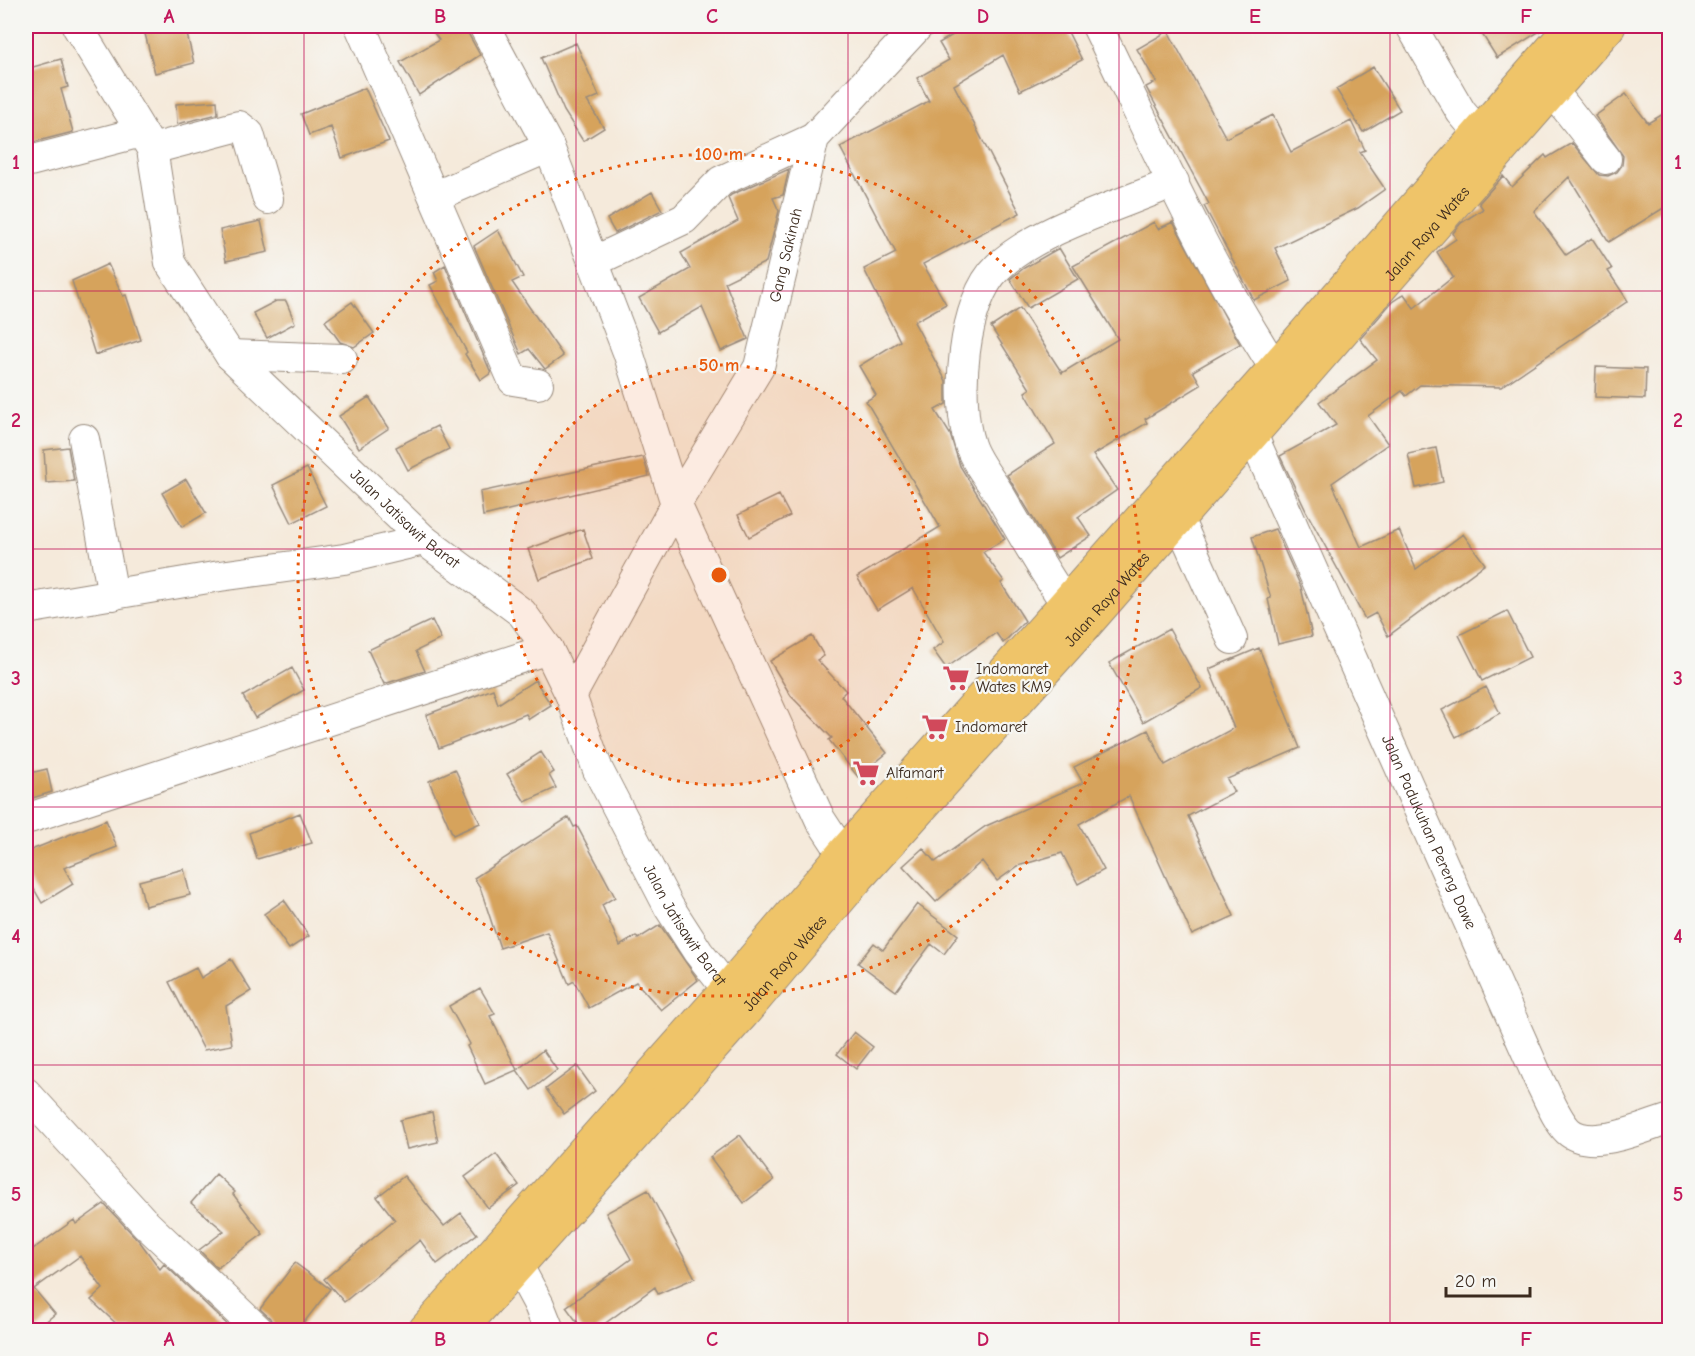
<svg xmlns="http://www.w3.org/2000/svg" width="1695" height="1356" font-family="'Comic Neue',sans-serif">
<rect width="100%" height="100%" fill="#f6f6f2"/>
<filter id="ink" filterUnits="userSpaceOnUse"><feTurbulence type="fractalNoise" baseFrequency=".0167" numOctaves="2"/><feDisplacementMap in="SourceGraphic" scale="12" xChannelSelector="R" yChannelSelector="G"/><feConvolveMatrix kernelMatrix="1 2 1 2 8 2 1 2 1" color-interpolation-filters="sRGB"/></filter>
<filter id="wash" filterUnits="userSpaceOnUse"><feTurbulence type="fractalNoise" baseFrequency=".008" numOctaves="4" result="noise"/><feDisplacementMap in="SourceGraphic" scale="24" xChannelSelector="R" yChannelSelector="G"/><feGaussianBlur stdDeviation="1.35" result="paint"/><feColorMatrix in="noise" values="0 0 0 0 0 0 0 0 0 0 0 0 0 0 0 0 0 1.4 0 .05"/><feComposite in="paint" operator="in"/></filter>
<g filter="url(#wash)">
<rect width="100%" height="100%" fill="#f5eadb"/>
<g id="blocks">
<path fill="#d6a35b" d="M143,26h42l9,37 -39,10z
M429,26h35l16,29 -61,40 -19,-33 39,-22z
M968,26h97l17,34 -62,31 -17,-36 -49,30 66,128 -97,51 23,40 -32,18 32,59v23l-11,6 15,24 10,32 45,73 -22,13 21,29 -3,2 24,38 -22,22 -7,-10 -50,35 -13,-18 11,-8 -31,-54 -36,22 -20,-33 83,-50 -74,-126 10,-6 -17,-29 41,-25 -36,-72 32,-16 -56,-106 89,-46 -12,-23 32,-18 -10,-17z
M1477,26h71l-51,32z
M1168,31l58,107 47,-23 18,37 60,-31 14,29 -5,2 25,37 -27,19 -83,40 16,33 -37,19 -50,-94 5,-2 -63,-117 10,-5 -19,-33z
M576,43l23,53 -12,5 17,27 -21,13 -19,-30 -23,-53z
M61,59l7,28 -7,2 12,43 -47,12v-75z
M1373,67l27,43 -37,22 -27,-43z
M365,88l24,53 -47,17 -11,-31 -22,8 -8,-21z
M1626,94l22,29 22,-13v94l-61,38 -40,-65 -35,34 32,44 26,-17 20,31 -4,2 20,30 -127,86 -81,-2 -14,11 -4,-5 -34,25 20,28 -56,39 29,64 38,-17 17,39 47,-35 22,30 -97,72 -12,-23 -11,6 -59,-108 -26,-55 56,-31 -17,-23 58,-42 -17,-21 32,-37 12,-8 10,14 39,-31 -16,-25 19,-13 -3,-6 8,-10 22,-14 -4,-6 24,-27 9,11 33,-32 2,3 25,-15 27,32 9,1 9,-4 5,-7 1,-9 -28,-40z
M217,101l1,13 -41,10 -1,-20z
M789,169l-6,26 -10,3 6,13 -13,51 -41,20 23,57 -27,12 -19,-44 -44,25 -19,-34 51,-29 -9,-16 57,-32 -10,-23 3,-3z
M652,192l10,18 -47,23 -8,-14z
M261,221l7,31 -42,9 -6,-31z
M1154,222l4,7 15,-7 67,122 -47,27 8,14 -56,34 2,4 -54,32 24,35 -39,27 13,19 -34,22 -50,-83 48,-31 -30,-52 5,-3 -39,-62 29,-19 42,65 56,-34 -45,-73z
M498,230l25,47 -11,5 51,74 -18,13 -16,-20 -8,5 -47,-108z
M1059,248l19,31 -50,29 -18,-29 14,-11z
M108,264l15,32 3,-1 15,45 -46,15 -23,-74z
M445,265l46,108 -10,7 -16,-26 2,-2 -37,-67 8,-4 -4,-9z
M276,301h10l9,22 -28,15 -14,-25z
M352,302l22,31 -20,14 -14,-5 -15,-21z
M1596,367l50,2 -1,30 -50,-2z
M369,397l20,31 -30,20 -20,-32z
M437,426l12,23 -41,21 -12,-23z
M68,447l6,34 -28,2 -2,-33z
M1436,448l7,34 -27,6 -8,-34z
M643,457l6,19 -166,40 -3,-24z
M307,468l19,38 -34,17 -19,-38z
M186,479l20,34 -24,14 -20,-34z
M779,495l11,21 -41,21 -11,-22z
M583,529l10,30 -54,20 -11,-30z
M1275,529l26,58 11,49 -34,8 -10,-45 3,-1 -19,-61z
M1507,611l23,46 -48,24 -23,-46z
M432,620l9,19 -25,12 9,20 -41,13 -16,-34z
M1169,629l33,59 -59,34 -34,-59z
M812,636l12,20 -7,4 29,31 -5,5 46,57 -29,24 -29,-37 3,-2 -41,-42 -21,-35z
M1259,648l41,100 -73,31 7,13 -46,24 46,100 -42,19 -63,-139 -50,28 25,46 -26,14 -16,-31 -44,13 -21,15 -15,-20 -46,41 -33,-36 20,-18 12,14 51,-36 97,-43 -9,-16 74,-37 17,35 69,-37 -25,-59z
M292,668l12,22 -49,28 -12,-22z
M535,680l16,25 -22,14 -3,-5 -87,34 -13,-33 67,-26 5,15z
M1486,687l14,26 -44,24 -14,-27z
M541,752l13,20 -5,3 7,13 -31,14 -18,-28z
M47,769l5,23 -26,8v-26z
M455,769l25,54 -27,12 -24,-54z
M300,813l12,30 -55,16 -8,-26z
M569,817l5,10 3,-1 38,71 -13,8 18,41 16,-10 2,3 22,-14 38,55 -37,30 -25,-28 -47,26 -15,-27 -5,3 -22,-52 -47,16 -20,-61 -6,-9z
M106,820l11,27 -53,21 9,16 -31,19 -16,-28v-23z
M184,869l6,26 -45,11 -6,-25z
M284,900l25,36 -20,13 -25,-35z
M917,904l41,31 -14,19 -13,-10 -35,47 -38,-28 16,-20 9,7z
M231,959l20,32 -25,15 6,39 -28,5 -35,-68 27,-14 5,10z
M480,988l15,26 -5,2 27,54 -32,14 -18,-38 3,-2 -21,-38z
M854,1032l19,15 -17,22 -19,-15z
M543,1050l14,20 -26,20 -14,-20z
M577,1066l18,25 -31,23 -18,-25z
M432,1112l6,30 -31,7 -7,-29z
M740,1135l34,45 -30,23 -34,-46z
M496,1154l23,31 -31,23 -23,-31z
M216,1174l19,18 -2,2 30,40 -46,34 -18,-18 25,-19 -33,-28z
M404,1176l40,50 17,-13 16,21 -40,30 -17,-24 -76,62 -20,-23 71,-59 -18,-23z
M648,1190l47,88 -37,16 -3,-7 -59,43h-13l-17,-23 65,-48 -25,-46z
M104,1204l36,38 20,27 4,-5 69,66h-110l-32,-30 12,-11 -23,-33 -46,33 21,25 -18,15 -11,-14v-61l48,-34 2,4z
M295,1263l35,26 -32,41h-23l-5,-12 -10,-9z"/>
</g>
</g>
<g filter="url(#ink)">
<use href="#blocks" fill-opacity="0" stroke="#988a7c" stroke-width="1.5"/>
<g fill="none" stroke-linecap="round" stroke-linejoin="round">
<defs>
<g id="minor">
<path id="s1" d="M77,26l75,123 18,114 60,92 194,185 98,73 26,36 23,47 27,74 71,137 29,45 29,37 19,16"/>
<path d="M360,26l153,354 25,4"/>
<path d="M484,26l65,121 79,205 48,152 144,315 23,35"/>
<path d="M1097,26c56,114 108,235 178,342"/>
<path d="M1411,26l50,86 17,20"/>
<path d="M1552,90l54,69"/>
<path d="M152,149l87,-23 10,8 19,65"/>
<path d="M26,162l115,-30"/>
<path d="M436,196l113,-49"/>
<path d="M593,262l91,-43 37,-38 93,-43"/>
<path d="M230,355l112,4"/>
<path id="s2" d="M1251,432l289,650c8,15 16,37 28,49 23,21 76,-4 102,-12"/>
<path d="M84,439l29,156"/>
<path d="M1177,516l55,123"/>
<path d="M1067,605c-25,-36 -47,-75 -69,-113 -9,-14 -23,-31 -28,-47 -15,-45 -8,-144 28,-178 38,-37 125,-63 176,-85"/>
<path d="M26,609l194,-33 124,-17 80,-19"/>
<path id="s3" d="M571,696l105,-192 83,-137 55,-229 104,-112"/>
<path d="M26,819l522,-170"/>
<path d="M26,1093l120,131 112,106"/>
<path d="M517,1264l22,41 10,25"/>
</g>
<g id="highway">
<path d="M425,1330l302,-340 116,-136 432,-486 297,-342"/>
<path id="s4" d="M460,1330l284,-318 114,-135 221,-245 530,-606"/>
</g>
</defs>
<use href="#minor" stroke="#988a7c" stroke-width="32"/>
<use href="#highway" stroke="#988a7c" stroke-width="35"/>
<use href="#minor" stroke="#fff" stroke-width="30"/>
<use href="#highway" stroke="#efc469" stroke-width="33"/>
</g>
</g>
<path fill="none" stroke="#c2185b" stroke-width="1.5" stroke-opacity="0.55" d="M304,26v1304M576,26v1304M848,26v1304M1119,26v1304M1390,26v1304M26,291h1644M26,549h1644M26,807h1644M26,1065h1644"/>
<circle cx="719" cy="575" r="210" fill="#e8590c" fill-opacity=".12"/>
<g fill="none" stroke="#e8590c" stroke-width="3" stroke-dasharray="3 6">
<circle cx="719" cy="575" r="210"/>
<circle cx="719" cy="575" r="421"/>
</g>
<defs>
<symbol id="supermarket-bare" viewBox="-9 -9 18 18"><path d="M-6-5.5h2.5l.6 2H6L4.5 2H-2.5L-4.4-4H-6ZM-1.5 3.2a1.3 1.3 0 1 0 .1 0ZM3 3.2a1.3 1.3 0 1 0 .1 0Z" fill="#d1495b" stroke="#f6f6f2" stroke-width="2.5" paint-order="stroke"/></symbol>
</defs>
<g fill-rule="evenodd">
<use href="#supermarket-bare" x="937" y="659" width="38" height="38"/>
<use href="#supermarket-bare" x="916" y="708" width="38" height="38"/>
<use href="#supermarket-bare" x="847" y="754" width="38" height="38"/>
</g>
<g text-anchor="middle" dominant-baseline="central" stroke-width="4.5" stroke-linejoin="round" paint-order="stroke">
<g font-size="16" fill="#3b2a1e" stroke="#f6f6f2">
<text stroke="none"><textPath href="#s4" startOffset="1462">Jalan Raya Wates</textPath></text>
<text stroke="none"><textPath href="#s3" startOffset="494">Gang Sakinah</textPath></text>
<text stroke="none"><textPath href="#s1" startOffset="609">Jalan Jatisawit Barat</textPath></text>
<text stroke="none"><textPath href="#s4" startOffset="976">Jalan Raya Wates</textPath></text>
<text stroke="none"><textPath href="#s2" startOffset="438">Jalan Padukuhan Pereng Dawe</textPath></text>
<text stroke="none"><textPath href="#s1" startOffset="1113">Jalan Jatisawit Barat</textPath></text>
<text stroke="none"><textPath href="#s4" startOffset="490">Jalan Raya Wates</textPath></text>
</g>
<g font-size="16" fill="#3b2a1e" stroke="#f6f6f2" text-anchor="start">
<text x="976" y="669">Indomaret<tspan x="976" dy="18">Wates KM9</tspan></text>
<text x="955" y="727">Indomaret</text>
<text x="886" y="773">Alfamart</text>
</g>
</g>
<circle cx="719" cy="575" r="9" fill="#e8590c" stroke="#f6f6f2" stroke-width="3"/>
<g font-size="18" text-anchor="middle" font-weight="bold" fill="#e8590c" stroke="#f6f6f2" stroke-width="4.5" stroke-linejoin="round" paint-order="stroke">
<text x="719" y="160">100 m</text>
<text x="719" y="371">50 m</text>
</g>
<rect width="1695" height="1356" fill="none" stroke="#f6f6f2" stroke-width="66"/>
<path d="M1446 1287v9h84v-9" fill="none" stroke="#3b2a1e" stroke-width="3"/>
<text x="1455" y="1287" font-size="18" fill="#3b2a1e" stroke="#f6f6f2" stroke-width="4.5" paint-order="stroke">20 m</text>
<rect x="33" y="33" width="1629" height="1290" fill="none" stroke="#c2185b" stroke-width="2"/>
<g font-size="20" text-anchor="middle" font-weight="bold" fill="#c2185b">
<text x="169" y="23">A</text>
<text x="440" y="23">B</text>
<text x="712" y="23">C</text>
<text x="983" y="23">D</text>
<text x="1255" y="23">E</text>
<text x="1526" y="23">F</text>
<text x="16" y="169">1</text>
<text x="1678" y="169">1</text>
<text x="16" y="427">2</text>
<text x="1678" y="427">2</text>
<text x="16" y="685">3</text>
<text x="1678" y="685">3</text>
<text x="16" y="943">4</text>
<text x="1678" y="943">4</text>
<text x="16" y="1201">5</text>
<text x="1678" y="1201">5</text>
<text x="169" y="1346">A</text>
<text x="440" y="1346">B</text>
<text x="712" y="1346">C</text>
<text x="983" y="1346">D</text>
<text x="1255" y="1346">E</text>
<text x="1526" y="1346">F</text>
</g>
</svg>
